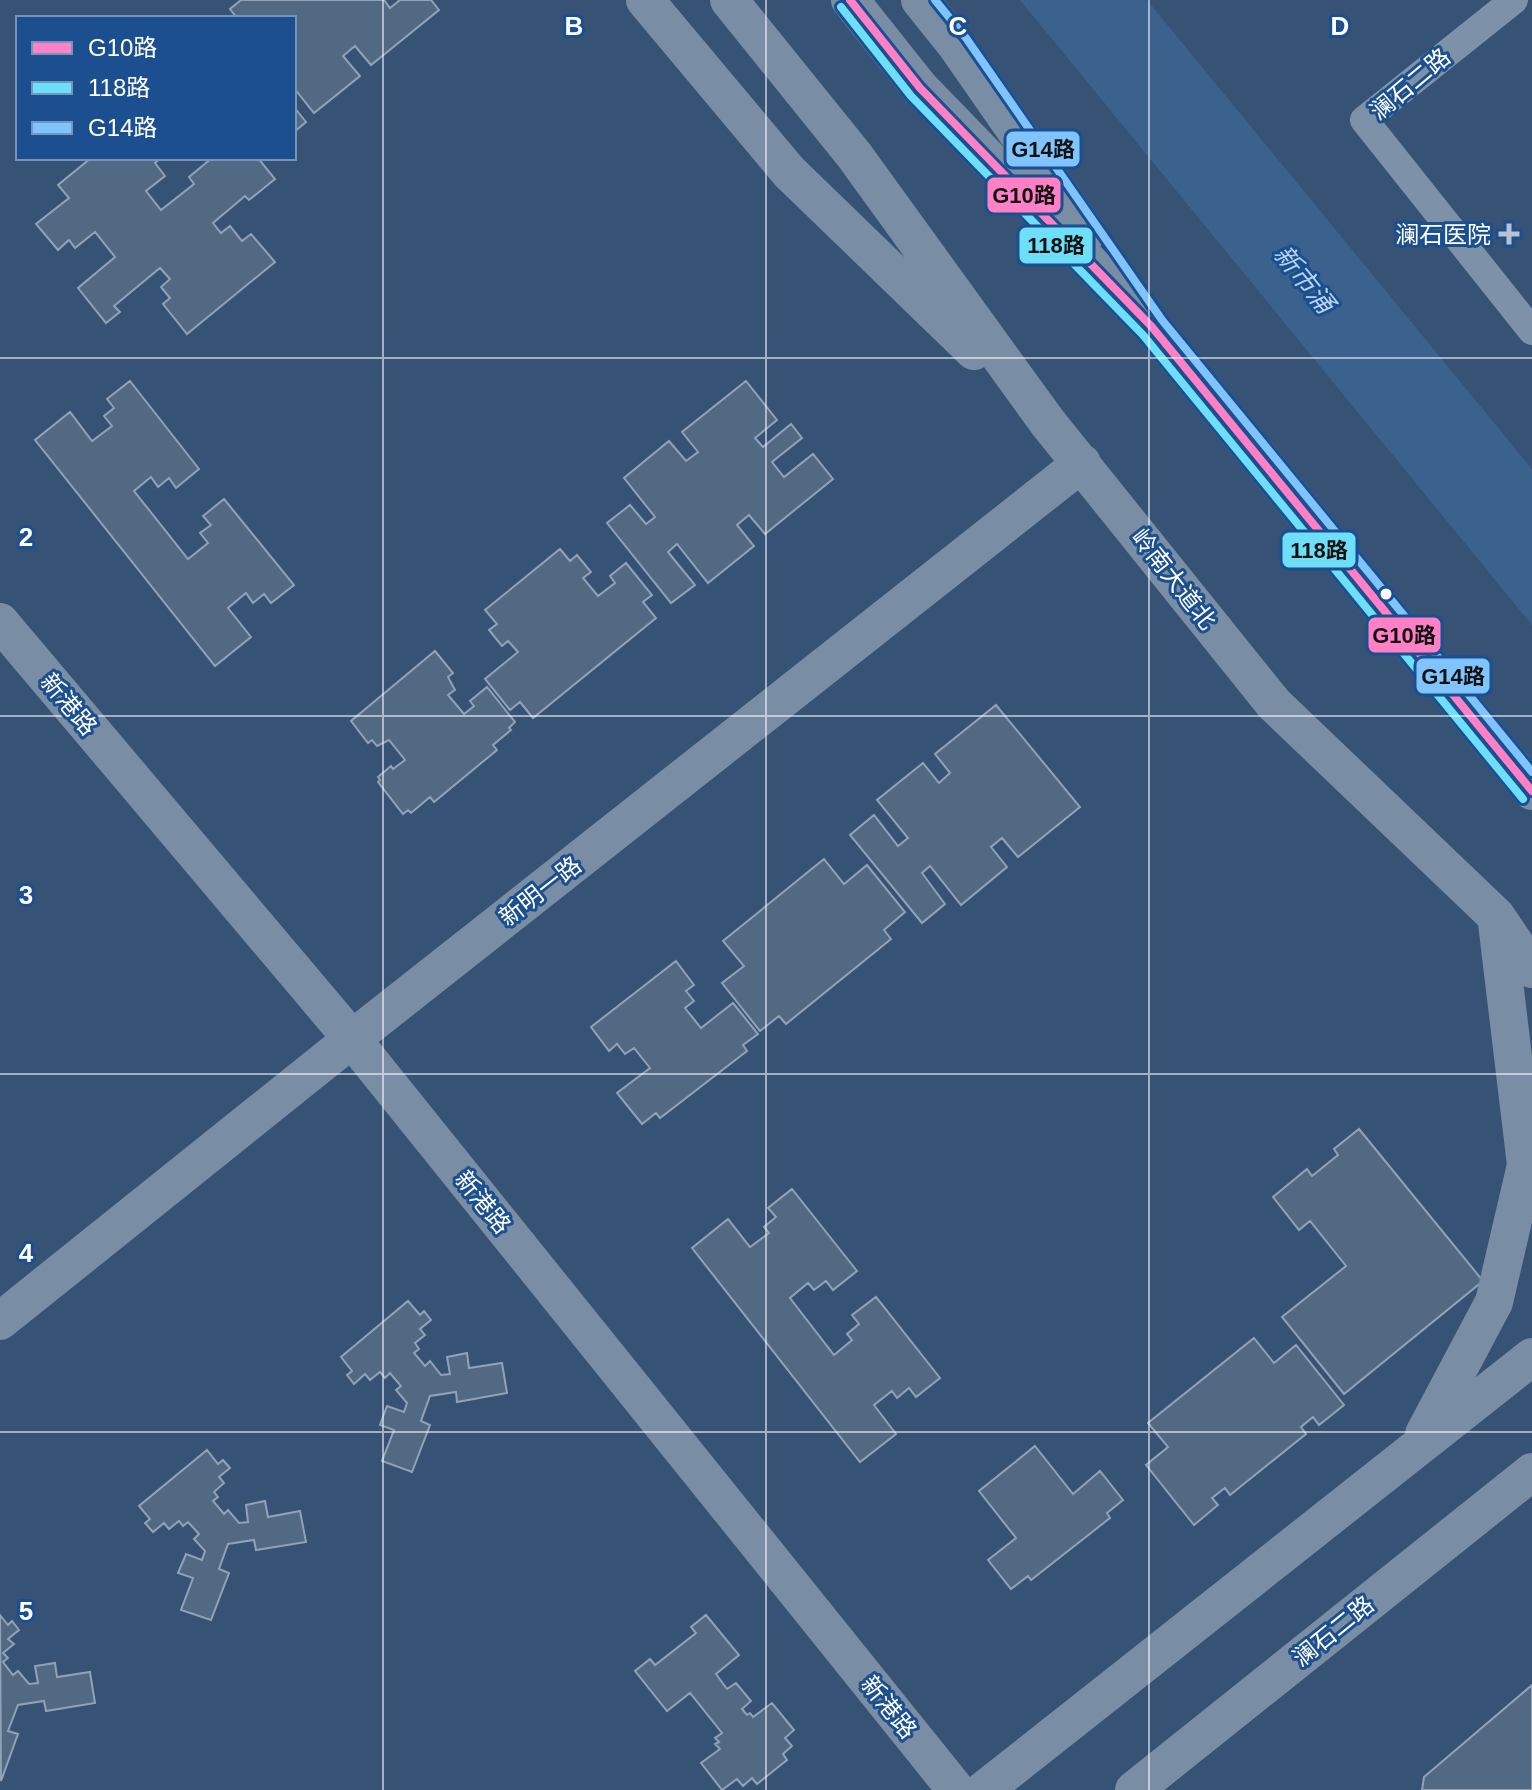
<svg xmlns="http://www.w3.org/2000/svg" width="1532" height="1790" font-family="Helvetica,'Noto Sans SC',sans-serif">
<rect width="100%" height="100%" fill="#365274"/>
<path fill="#3b618d" d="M1020,0h127l385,469v156z"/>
<path fill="#526984" stroke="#92a2b6" stroke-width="2" d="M241,0h143l6,8 10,-8h31l8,10 -68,55 -16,-19 -12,10 17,20 -46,37 -20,-25v-70h-57l-7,-9z
M294,107l12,15 -12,10z
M91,158h70l-6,5 10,13 -19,15 15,19 33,-26 -5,-7 23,-19h46l17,21 -26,21 -4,-4 -32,27 8,10 9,-7 12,15 9,-7 24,28 -88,72 -24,-30 7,-6 -9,-11 9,-8 -10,-11 -46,38 6,6 -14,11 -28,-35 37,-31 -20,-25 -20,16 -6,-8 -11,10 -22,-26 33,-26 -11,-13z
M130,381l69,88 -23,19 -7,-10 -11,9 -7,-10 -17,14 54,68 20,-16 -8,-10 11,-8 -8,-9 21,-17 70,86 -23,18 -7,-9 -11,9 -7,-10 -18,15 23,29 -36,29 -180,-226 35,-28 22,29 20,-15 -8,-10 10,-8 -7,-9z
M746,381l31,39 -22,18 8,9 28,-23 11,14 -30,24 12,15 29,-23 20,25 -68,55 -16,-19 -12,10 17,21 -46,37 -31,-39 -9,8 27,33 -24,18 -64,-80 23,-18 16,19 9,-7 -31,-39 45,-37 17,20 12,-9 -16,-20z
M560,549l10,12 7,-6 14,17 -8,6 15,18 17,-13 -5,-7 16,-13 26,32 -9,7 13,16 -123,100 -13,-16 -10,8 -25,-31 33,-27 -10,-11 -6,5 -13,-16 8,-6 -12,-14z
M435,651l18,22 -5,4 7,13 -7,5 16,19 10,-8 -4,-5 17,-14 28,35 -6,6 2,2 -18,15 4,5 -63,52 -4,-5 -19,16 -3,-3 -5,4 -25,-32 2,-2 -2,-3 13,-11 2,3 12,-9 -16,-20 -12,6 -5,-6 -4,3 -17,-22z
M996,705l84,102 -62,50 -16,-19 -11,9 16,20 -46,38 -31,-39 -8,7 23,31 -23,19 -72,-88 24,-20 24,31 10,-8 -31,-38 46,-37 16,20 11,-10 -15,-19z
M824,859l20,25 23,-19 38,47 -21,18 7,9 -105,85 -7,-8 -19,15 -38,-48 22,-17 -21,-25z
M676,961l18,24 -8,6 8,10 -9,7 16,20 32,-25 25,31 -15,11 4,6 -87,67 -4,-5 -14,11 -25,-31 33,-25 -16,-20 -9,6 -8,-10 -8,7 -18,-24z
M1359,1129l124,152 -139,113 -62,-77 64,-51 -36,-45 -11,9 -26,-33 34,-28 5,7 26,-21 -4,-6z
M792,1189l65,82 -24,19 -7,-9 -12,9 -6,-7 -18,15 44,57 18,-15 -5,-6 12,-10 -7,-9 24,-18 64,81 -24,19 -7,-9 -12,10 -5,-7 -18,14 22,29 -36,28 -168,-214 36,-29 22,28 19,-14 -5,-6 12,-10 -8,-9z
M408,1301l12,14 4,-4 7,9 -11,9 5,6 -10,8 4,6 -5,4 11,13 5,-5 11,14 9,-1 -3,-17 20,-4 2,15 33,-5 5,30 -50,9 -1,-10 -26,4 -9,25 9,4 -18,47 -30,-11 12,-31 -14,-5 7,-19 17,6 3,-9 -11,-13 5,-4 -11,-13 -5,5 -5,-6 -10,8 -5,-6 -11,10 -7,-9 5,-4 -11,-14z
M1254,1338l20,25 22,-18 48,60 -25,20 -6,-8 -12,10 5,7 -76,61 -5,-7 -13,10 6,7 -24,20 -48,-60 22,-18 -20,-24z
M1035,1446l38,48 27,-23 23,29 -16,13 3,5 -79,62 -3,-4 -17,13 -23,-29 28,-22 -37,-47z
M207,1450l11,14 5,-4 7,8 -11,9 5,6 -10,9 4,5 -5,4 11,13 4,-4 11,13 9,-1 -2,-17 19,-4 3,16 32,-6 6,31 -50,8 -2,-10 -26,4 -9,25 10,4 -18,47 -30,-10 12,-32 -15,-5 8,-19 16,6 3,-9 -11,-12 5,-5 -11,-12 -5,4 -4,-5 -10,8 -5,-6 -11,9 -8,-9 5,-4 -11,-13z
M0,1615l8,10 4,-4 7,9 -11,9 6,5 -11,9 5,5 -5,4 10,13 5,-4 11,13 9,-1 -3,-17 20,-3 2,14 33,-5 5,31 -49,8 -2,-10 -26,4 -10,26 10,3 -17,47z
M706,1615l33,40 -23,19 11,15 9,-6 15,18 -9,8 5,6 3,-2 3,4 19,-14 22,27 -9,8 7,8 -9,8 4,6 -30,24 -5,-6 -9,8 -6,-7 -15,11 -21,-27 19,-14 -5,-5 4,-2 -4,-4 7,-5 -32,-40 -23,18 -32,-40 15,-12 5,6 41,-32 -5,-6z
M1532,1685v105h-110l2,-13z"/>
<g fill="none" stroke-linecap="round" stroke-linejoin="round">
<path stroke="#7d92a8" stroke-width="28" d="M1514,0l-150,120 168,211"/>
<path stroke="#798da4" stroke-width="38" d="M645,0l144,172 185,179
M729,0l125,155 194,268 226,281 222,212 36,53
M850,0l70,88 232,239 380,464
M920,0l36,45 131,188
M0,622l352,417 604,751
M0,1321l352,-282 730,-576
M1424,1434l70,-132 32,-137 -29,-242
M984,1790l548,-433
M1134,1790l398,-318"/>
<defs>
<path id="bus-1" d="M850,0l70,88 232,239 380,464"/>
<path id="bus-2" d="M841,7l70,89 232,239 380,464"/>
<path id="bus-3" d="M935,0l31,38 196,282 370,452"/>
</defs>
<use href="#bus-1" stroke="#1b4f8f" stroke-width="14"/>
<use href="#bus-2" stroke="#1b4f8f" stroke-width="14"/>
<use href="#bus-3" stroke="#1b4f8f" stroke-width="14"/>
<use href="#bus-1" stroke="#ff80c5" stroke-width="8"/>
<use href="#bus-2" stroke="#6ddff8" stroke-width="8"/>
<use href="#bus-3" stroke="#80c4ff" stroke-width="8"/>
</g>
<path fill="none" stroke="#fff" stroke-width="2" stroke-opacity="0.55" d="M383,0v1790M766,0v1790M1149,0v1790M0,358h1532M0,716h1532M0,1074h1532M0,1432h1532"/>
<path fill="#b9c2ce" stroke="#1b4f8f" stroke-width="3" d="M1505 222h8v8h8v8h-8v8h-8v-8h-8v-8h8z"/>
<circle fill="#fff" stroke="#1b4f8f" stroke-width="3" cx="1386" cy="594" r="7"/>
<g text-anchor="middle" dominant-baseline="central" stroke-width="6" stroke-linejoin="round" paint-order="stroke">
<g font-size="24" fill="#fff" stroke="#1b4f8f">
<text transform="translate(1410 84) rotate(-40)">澜石二路</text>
<text transform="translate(1174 579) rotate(52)">岭南大道北</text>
<text transform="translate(69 704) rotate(50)">新港路</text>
<text transform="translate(540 891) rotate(-38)">新明一路</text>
<text transform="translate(483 1202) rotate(51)">新港路</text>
<text transform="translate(1333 1631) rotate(-39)">澜石二路</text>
<text transform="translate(889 1707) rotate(51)">新港路</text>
</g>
<g font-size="24" fill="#fff" stroke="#1b4f8f" text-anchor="end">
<text x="1491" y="234">澜石医院</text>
</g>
<g font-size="26" font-style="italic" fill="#b5d3f5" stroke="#1b4f8f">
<text transform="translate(1304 279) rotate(51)">新市涌</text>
</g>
</g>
<g font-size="26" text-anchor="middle" font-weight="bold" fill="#fff" stroke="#1b4f8f" stroke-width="6" stroke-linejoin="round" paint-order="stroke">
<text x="574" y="35">B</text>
<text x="958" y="35">C</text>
<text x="1340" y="35">D</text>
<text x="26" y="546">2</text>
<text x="26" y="904">3</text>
<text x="26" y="1262">4</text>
<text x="26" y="1620">5</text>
</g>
<g stroke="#1b4f8f" stroke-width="3">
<rect x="1005" y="130" width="76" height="38" rx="8" fill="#80c4ff"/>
<rect x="986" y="176" width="76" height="38" rx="8" fill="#ff80c5"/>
<rect x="1018" y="226" width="76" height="39" rx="8" fill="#6ddff8"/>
<rect x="1281" y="531" width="76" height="38" rx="8" fill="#6ddff8"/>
<rect x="1367" y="616" width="75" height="38" rx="8" fill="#ff80c5"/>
<rect x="1415" y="657" width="76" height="38" rx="8" fill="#80c4ff"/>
</g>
<g font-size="22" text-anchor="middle" font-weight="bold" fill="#111">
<text x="1043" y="157">G14路</text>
<text x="1024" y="203">G10路</text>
<text x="1056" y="253">118路</text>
<text x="1319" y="558">118路</text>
<text x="1404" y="643">G10路</text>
<text x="1453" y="684">G14路</text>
</g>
<rect x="16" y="16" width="280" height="144" fill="#1b4f8f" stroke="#7695bc" stroke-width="2"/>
<rect x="32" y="42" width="40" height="12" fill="#ff80c5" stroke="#7695bc" stroke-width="2"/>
<text x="88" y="56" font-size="24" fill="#ffffff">G10路</text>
<rect x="32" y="82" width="40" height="12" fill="#6ddff8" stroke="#7695bc" stroke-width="2"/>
<text x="88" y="96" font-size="24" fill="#ffffff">118路</text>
<rect x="32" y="122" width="40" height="12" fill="#80c4ff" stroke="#7695bc" stroke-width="2"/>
<text x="88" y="136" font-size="24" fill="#ffffff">G14路</text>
</svg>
